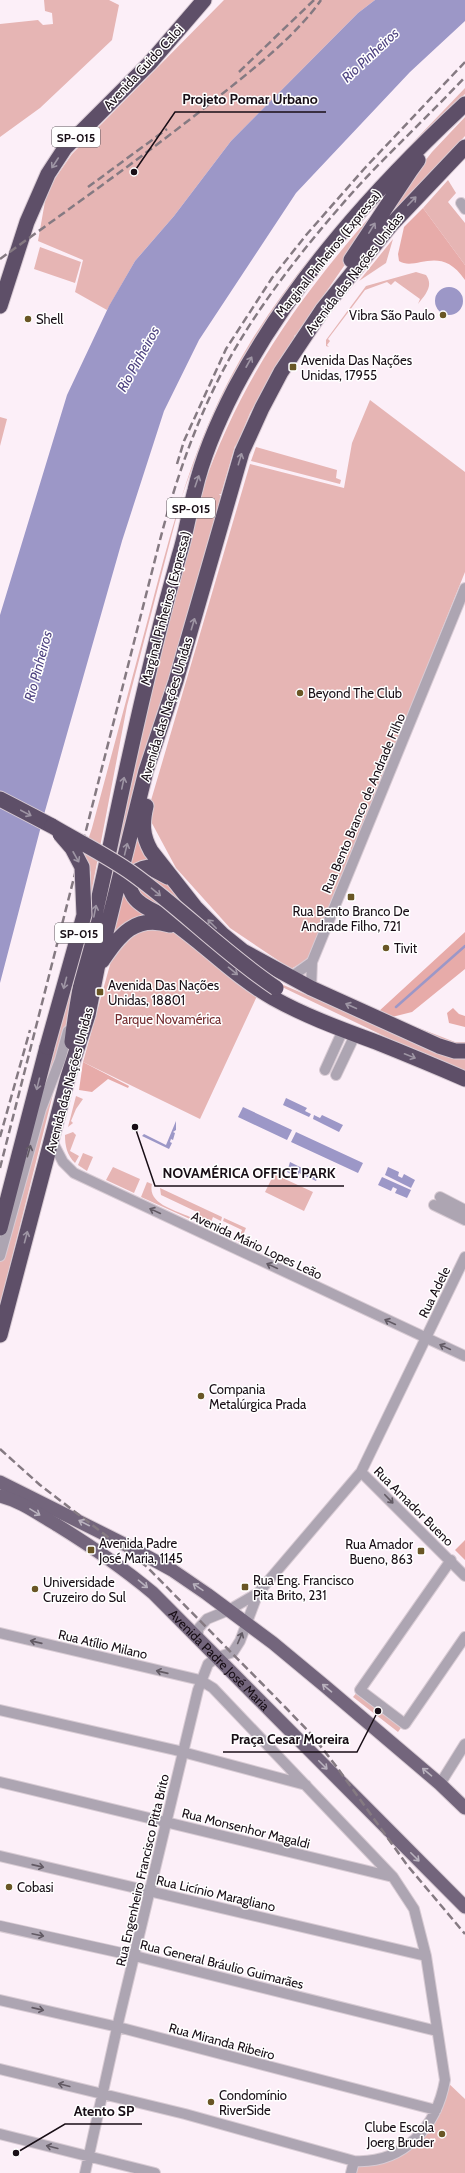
<svg xmlns="http://www.w3.org/2000/svg" width="465" height="2173" font-family="Cabin,sans-serif">
<rect width="100%" height="100%" fill="#fceff8"/>
<path fill="#e6b5b4" d="M44,0h65l10,5 -7,35 -72,68 -40,29v-113l38,-4 5,5 10,-1 -1,-11 -7,-2z
M224,0h151l-17,13 -127,128 -57,75 -39,45 -28,49 -32,-18 8,-32 -45,-19 9,-51 25,-36z
M465,88v6l-77,78 -174,242 -17,40 -15,42 -55,210 -64,334 -30,76 57,-216 1,-27 -7,-21 8,-24c19,-71 38,-142 57,-213 25,-96 46,-180 98,-267 58,-97 140,-178 218,-260z
M465,117v19l-80,87 13,-28 34,-43z
M448,180l8,13 -8,9 17,21v42l-42,-57z
M374,212l-30,54 -47,68 -3,2 1,1 -45,76 -13,32 -2,1 -14,48h-2l2,2 -51,178h-1v5l-65,237 -3,3 25,-130 76,-299c38,-109 95,-190 172,-278z
M393,239l-7,24 -27,18 -25,31z
M40,247l41,15 -6,21 -41,-14z
M416,272l10,3c8,11 -1,20 -8,29l2,-5 -25,-18 -4,4 -4,-3 -22,8 -37,49 2,2 -3,4 2,2 -3,-1v-6l40,-54z
M370,400l95,72v100l-155,386 -19,11 -61,-41 -54,-60 -29,-54 103,-350 94,24 8,-45z
M0,417l7,2 -7,27z
M256,447l81,23 -1,8 5,2 -1,4 -89,-23z
M179,897l102,87 169,72 15,1v15l-54,-23 -131,-63 -104,-82z
M137,929l37,1 83,66 -57,123 -117,-57 30,-108z
M411,1025l44,17h10v2l-13,-1 -42,-16z
M53,1094l-53,211v-45l46,-153z
M76,1096l7,3 -7,10 -5,12 2,2 -5,4z
M73,1132l3,3 -6,16 9,5 -4,7c-8,-8 -10,-17 -10,-28z
M83,1153l10,4 -6,14 -9,-6z
M113,1167l27,12 -6,14 -28,-13z
M274,1174l39,18 -9,19 -39,-19z
M147,1182l5,2c-5,20 24,26 38,33l2,3 -51,-23z
M160,1188l62,29 -1,4 -8,-4 -4,10 6,4 -14,-7 -1,-7 -3,-5 -36,-17z
M224,1218l22,10 -6,14 -11,-5 9,3 4,-10 -19,-9z
M358,1691l45,34 -5,7 -45,-35z
M445,2080l20,19v74h-109l2,-6 27,-8 42,-34z"/>
<path fill="#e7aba9" d="M423,208l42,57v15c-25,-37 -49,-8 -66,-19l-1,-7 6,-27z
M135,830l16,28 -24,20 26,38 -42,24z
M142,873l21,5 16,19 -6,18 -19,-7 -21,-21z
M465,932v37l-53,43 -20,5 -14,-5z
M453,1008l6,6 6,2v11l-16,-4 -2,-10z
M83,1062l46,24 -1,2 -20,-9 -16,13 -13,-2z
M465,1540v20l-10,-10z"/>
<path fill="#9c97c7" d="M375,0h90v21l-55,51 -114,121 -97,147 -35,71 -42,130 -77,270 -45,172v-368l67,-220 42,-89 26,-45 39,-45 57,-75 127,-128z
M435 301a14 14 0 1 1 28 0a14 14 0 1 1-28 0Z
M286,1098l21,10 -2,3 6,3 -2,3 -26,-12z
M243,1107l49,23 -5,10 -49,-23z
M314,1115l6,3 2,-3 21,10 -4,7 -26,-13z
M176,1121v9l-3,2 2,1 -2,7 -2,-1 -1,3 2,1 -3,6 -27,-13 2,-2 22,11z
M296,1132l67,31 -5,10 -67,-31z
M290,1162l28,14 -2,5 -17,-8 -2,4 -10,-5z
M388,1167l11,5 -1,4 4,2 2,-4 11,6 -4,8 -26,-13z
M382,1177l29,13 -4,8 -12,-5 2,-4 -4,-2 -2,4 -13,-6z"/>
<g fill="none" stroke-linecap="round" stroke-linejoin="round">
<path stroke="#9c97c7" stroke-width="2.5" d="M396,1007l69,-61"/>
<defs>
<path id="minor" d="M461,203l4,6
M291,977l21,-15
M311,988l1,-26 153,-374
M325,1070l18,-40
M336,1075l19,-40
M52,1141l11,21 11,11 391,183
M440,1197l25,13
M434,1205l31,15
M0,1256l41,-147 19,-49 8,-29
M361,1472l104,104
M451,1560l-91,130 45,34 60,-87
M0,1633l200,47 13,8 180,189 21,32 12,47 19,124c-8,46 -41,84 -91,81l-3,12
M198,1639v-10l9,-10 22,-9 29,-17
M0,1710l175,40 131,35
M0,1782l393,95
M440,1784l25,-40
M0,1856l426,100
M0,1926l135,30 302,75
M0,2000l118,27 318,83
M0,2069l185,45 169,47
M0,2134l155,39
M85,2173l34,-154 79,-329 10,-26 8,-6 17,-6 7,-11 18,-48 103,-121 104,-215"/>
<g id="major">
<path d="M0,1482l130,65 42,23 35,24 66,49 53,44 114,97 25,24"/>
<path id="s1" d="M0,1496c21,5 38,18 57,29 34,21 65,42 96,68l312,314"/>
</g>
<path id="highway" d="M351,260l59,-89 8,-11
M0,306l27,-84 21,-48 17,-26 84,-84 55,-64
M0,799l52,27
M146,806c-4,17 -4,29 5,45l44,56 27,27 21,17 68,37 128,58 16,5h10
M168,877l-19,-10c-16,2 -25,15 -15,30 7,10 22,14 33,21 37,25 67,58 106,80 32,18 68,31 103,44 30,12 59,24 89,37
M102,961c18,-26 33,-47 68,-36
M72,1042c8,-67 25,-134 39,-200 20,-96 41,-192 68,-286 7,-22 10,-44 16,-66 8,-35 24,-71 40,-102 58,-109 141,-201 230,-284
M0,1228l47,-181
M0,1335l68,-258 20,-62 9,-46 49,-198 30,-90 66,-229 20,-44 19,-36 42,-63 68,-84 74,-78"/>
</defs>
<use href="#minor" stroke="#d8cbd4" stroke-width="12"/>
<use href="#major" stroke="#d8cbd4" stroke-width="15"/>
<use href="#highway" stroke="#d8cbd4" stroke-width="17"/>
<use href="#minor" stroke="#ada5b2" stroke-width="10"/>
<use href="#major" stroke="#73657c" stroke-width="13"/>
<use href="#highway" stroke="#5e4f68" stroke-width="15"/>
<path stroke="#857a82" stroke-width="2.5" stroke-dasharray="8 4" stroke-linecap="butt" d="M239,72l75,-72
M88,187l79,-58
M0,259c73,-53 147,-105 217,-161 35,-28 78,-61 104,-98
M177,464l7,-23 42,-92 46,-71 35,-44 57,-65 101,-107
M0,1137l30,-107
M0,1168l160,-628c17,-65 39,-128 72,-186 30,-52 68,-101 107,-146 39,-46 85,-87 126,-131
M0,1449l40,36 107,82 139,141 25,26 25,32 71,99 58,69"/>
<defs>
<path id="highway-bridge" d="M52,826c27,16 56,30 81,48 50,36 92,80 143,114
M47,1047l37,-132 -2,-48 -10,-19 -12,-14"/>
</defs>
<use href="#highway-bridge" stroke="#d8cbd4" stroke-width="17" stroke-linecap="butt"/>
<use href="#highway-bridge" stroke="#5e4f68" stroke-width="15"/>
</g>
<defs><path id="oneway-shaft" d="M-6 0H5M1.5-3L5.5 0L1.5 3" fill="none" stroke-width="1.6" stroke-linecap="round" stroke-linejoin="round"/></defs>
<g stroke="#9e95a4">
<use href="#oneway-shaft" transform="translate(55 163) rotate(123)"/>
<use href="#oneway-shaft" transform="translate(412 201) rotate(-46)"/>
<use href="#oneway-shaft" transform="translate(372 228) rotate(-58)"/>
<use href="#oneway-shaft" transform="translate(249 362) rotate(-61)"/>
<use href="#oneway-shaft" transform="translate(240 459) rotate(-73)"/>
<use href="#oneway-shaft" transform="translate(197 481) rotate(-71)"/>
<use href="#oneway-shaft" transform="translate(193 624) rotate(-73)"/>
<use href="#oneway-shaft" transform="translate(123 783) rotate(-78)"/>
<use href="#oneway-shaft" transform="translate(26 813) rotate(28)"/>
<use href="#oneway-shaft" transform="translate(126 849) rotate(-76)"/>
<use href="#oneway-shaft" transform="translate(76 857) rotate(61)"/>
<use href="#oneway-shaft" transform="translate(156 892) rotate(40)"/>
<use href="#oneway-shaft" transform="translate(95 911) rotate(-79)"/>
<use href="#oneway-shaft" transform="translate(212 924) rotate(-135)"/>
<use href="#oneway-shaft" transform="translate(233 971) rotate(39)"/>
<use href="#oneway-shaft" transform="translate(65 983) rotate(105)"/>
<use href="#oneway-shaft" transform="translate(351 1006) rotate(-156)"/>
<use href="#oneway-shaft" transform="translate(410 1056) rotate(22)"/>
<use href="#oneway-shaft" transform="translate(38 1084) rotate(104)"/>
<use href="#oneway-shaft" transform="translate(26 1237) rotate(-75)"/>
</g>
<g stroke="#625a64">
<use href="#oneway-shaft" transform="translate(29 1151) rotate(-74)"/>
<use href="#oneway-shaft" transform="translate(155 1211) rotate(-155)"/>
<use href="#oneway-shaft" transform="translate(272 1266) rotate(-155)"/>
<use href="#oneway-shaft" transform="translate(390 1322) rotate(-155)"/>
<use href="#oneway-shaft" transform="translate(445 1347) rotate(-155)"/>
<use href="#oneway-shaft" transform="translate(389 1499) rotate(46)"/>
<use href="#oneway-shaft" transform="translate(240 1638) rotate(-67)"/>
<use href="#oneway-shaft" transform="translate(36 1642) rotate(-167)"/>
<use href="#oneway-shaft" transform="translate(162 1672) rotate(-167)"/>
<use href="#oneway-shaft" transform="translate(38 1866) rotate(13)"/>
<use href="#oneway-shaft" transform="translate(38 1935) rotate(12)"/>
<use href="#oneway-shaft" transform="translate(38 2009) rotate(13)"/>
<use href="#oneway-shaft" transform="translate(64 2085) rotate(-166)"/>
<use href="#oneway-shaft" transform="translate(52 2147) rotate(-166)"/>
</g>
<g stroke="#b9b2be">
<use href="#oneway-shaft" transform="translate(35 1512) rotate(32)"/>
<use href="#oneway-shaft" transform="translate(84 1523) rotate(-153)"/>
<use href="#oneway-shaft" transform="translate(143 1584) rotate(40)"/>
<use href="#oneway-shaft" transform="translate(198 1587) rotate(-146)"/>
<use href="#oneway-shaft" transform="translate(327 1688) rotate(-140)"/>
<use href="#oneway-shaft" transform="translate(323 1765) rotate(45)"/>
<use href="#oneway-shaft" transform="translate(427 1772) rotate(-140)"/>
<use href="#oneway-shaft" transform="translate(415 1857) rotate(45)"/>
</g>
<g fill="#695625" stroke="#fff" stroke-width="1.5">
<circle cx="443" cy="315" r="4"/>
<circle cx="28" cy="319" r="4"/>
<rect x="289" y="363" width="8" height="8" rx="2"/>
<circle cx="300" cy="693" r="4"/>
<rect x="347" y="893" width="8" height="8" rx="2"/>
<circle cx="386" cy="948" r="4"/>
<rect x="96" y="988" width="8" height="8" rx="2"/>
<circle cx="201" cy="1396" r="4"/>
<rect x="87" y="1546" width="8" height="8" rx="2"/>
<rect x="417" y="1547" width="8" height="8" rx="2"/>
<rect x="241" y="1583" width="8" height="8" rx="2"/>
<circle cx="35" cy="1589" r="4"/>
<circle cx="9" cy="1887" r="4"/>
<circle cx="211" cy="2102" r="4"/>
<circle cx="442" cy="2134" r="4"/>
</g>
<g text-anchor="middle" dominant-baseline="central" stroke-width="3" stroke-linejoin="round" paint-order="stroke">
<g fill="#fff" stroke="#5d565c" stroke-width="1">
<rect x="52" y="127" width="48" height="20" rx="3"/>
<rect x="167" y="498" width="48" height="20" rx="3"/>
<rect x="55" y="923" width="48" height="20" rx="3"/>
</g>
<g font-size="12" font-weight="bold" fill="#180e16">
<text x="76" y="137">SP-015</text>
<text x="191" y="508">SP-015</text>
<text x="79" y="933">SP-015</text>
</g>
<g font-size="13" fill="#180e16" stroke="#fff">
<text transform="translate(143 67) rotate(-47)">Avenida Guido Caloi</text>
<text transform="translate(328 253) rotate(-51)">Marginal Pinheiros (Expressa)</text>
<text transform="translate(354 273) rotate(-52)">Avenida das Nações Unidas</text>
<text transform="translate(165 608) rotate(-75)">Marginal Pinheiros (Expressa)</text>
<text transform="translate(166 709) rotate(-73)">Avenida das Nações Unidas</text>
<text transform="translate(363 803) rotate(-67)">Rua Bento Branco de Andrade Filho</text>
<text transform="translate(69 1080) rotate(-75)">Avenida das Nações Unidas</text>
<text transform="translate(257 1245) rotate(25)">Avenida Mário Lopes Leão</text>
<text transform="translate(434 1292) rotate(-64)">Rua Adele</text>
<text transform="translate(414 1506) rotate(45)">Rua Amador Bueno</text>
<text transform="translate(103 1644) rotate(13)">Rua Atílio Milano</text>
<text stroke="none"><textPath href="#s1" startOffset="276">Avenida Padre José Maria</textPath></text>
<text transform="translate(246 1828) rotate(14)">Rua Monsenhor Magaldi</text>
<text transform="translate(142 1870) rotate(-77)">Rua Engenheiro Francisco Pitta Brito</text>
<text transform="translate(216 1893) rotate(13)">Rua Licínio Maragliano</text>
<text transform="translate(222 1964) rotate(14)">Rua General Bráulio Guimarães</text>
<text transform="translate(222 2041) rotate(15)">Rua Miranda Ribeiro</text>
</g>
<g font-size="13" fill="#180e16" stroke="#fff" text-anchor="start">
<text x="435" y="315" text-anchor="end">Vibra São Paulo</text>
<text x="36" y="319">Shell</text>
<text x="301" y="360">Avenida Das Nações<tspan x="301" dy="15">Unidas, 17955</tspan></text>
<text x="308" y="693">Beyond The Club</text>
<text x="351" y="911" text-anchor="middle">Rua Bento Branco De<tspan x="351" dy="15">Andrade Filho, 721</tspan></text>
<text x="394" y="948">Tivit</text>
<text x="108" y="985">Avenida Das Nações<tspan x="108" dy="15">Unidas, 18801</tspan></text>
<text x="209" y="1389">Compania<tspan x="209" dy="15">Metalúrgica Prada</tspan></text>
<text x="99" y="1543">Avenida Padre<tspan x="99" dy="15">José Maria, 1145</tspan></text>
<text x="413" y="1544" text-anchor="end">Rua Amador<tspan x="413" dy="15">Bueno, 863</tspan></text>
<text x="253" y="1580">Rua Eng. Francisco<tspan x="253" dy="15">Pita Brito, 231</tspan></text>
<text x="43" y="1582">Universidade<tspan x="43" dy="15">Cruzeiro do Sul</tspan></text>
<text x="17" y="1887">Cobasi</text>
<text x="219" y="2095">Condomínio<tspan x="219" dy="15">RiverSide</tspan></text>
<text x="434" y="2127" text-anchor="end">Clube Escola<tspan x="434" dy="15">Joerg Bruder</tspan></text>
</g>
<g font-size="13" fill="#742d30" stroke="#fff">
<text x="168" y="1019">Parque Novamérica</text>
</g>
<g font-size="14" font-style="italic" fill="#4e4381" stroke="#fff">
<text transform="translate(370 55) rotate(-43)">Rio Pinheiros</text>
<text transform="translate(138 359) rotate(-61)">Rio Pinheiros</text>
<text transform="translate(38 666) rotate(-75)">Rio Pinheiros</text>
</g>
</g>
<path fill="none" stroke="#180e16" stroke-width="1.5" d="M134 172L175 112H326M135 1127L155 1186H344M378 1711L357 1752H223M16 2153L65 2124H142"/>
<g fill="#180e16" stroke="#fff" stroke-width="1.5">
<circle cx="134" cy="172" r="4"/>
<circle cx="135" cy="1127" r="4"/>
<circle cx="378" cy="1711" r="4"/>
<circle cx="16" cy="2153" r="4"/>
</g>
<g font-size="14" text-anchor="middle" font-weight="bold" fill="#180e16" stroke="#fff" stroke-width="3" stroke-linejoin="round" paint-order="stroke">
<text x="250" y="104">Projeto Pomar Urbano</text>
<text x="249" y="1178">NOVAMÉRICA OFFICE PARK</text>
<text x="290" y="1744">Praça Cesar Moreira</text>
<text x="104" y="2116">Atento SP</text>
</g>
</svg>
